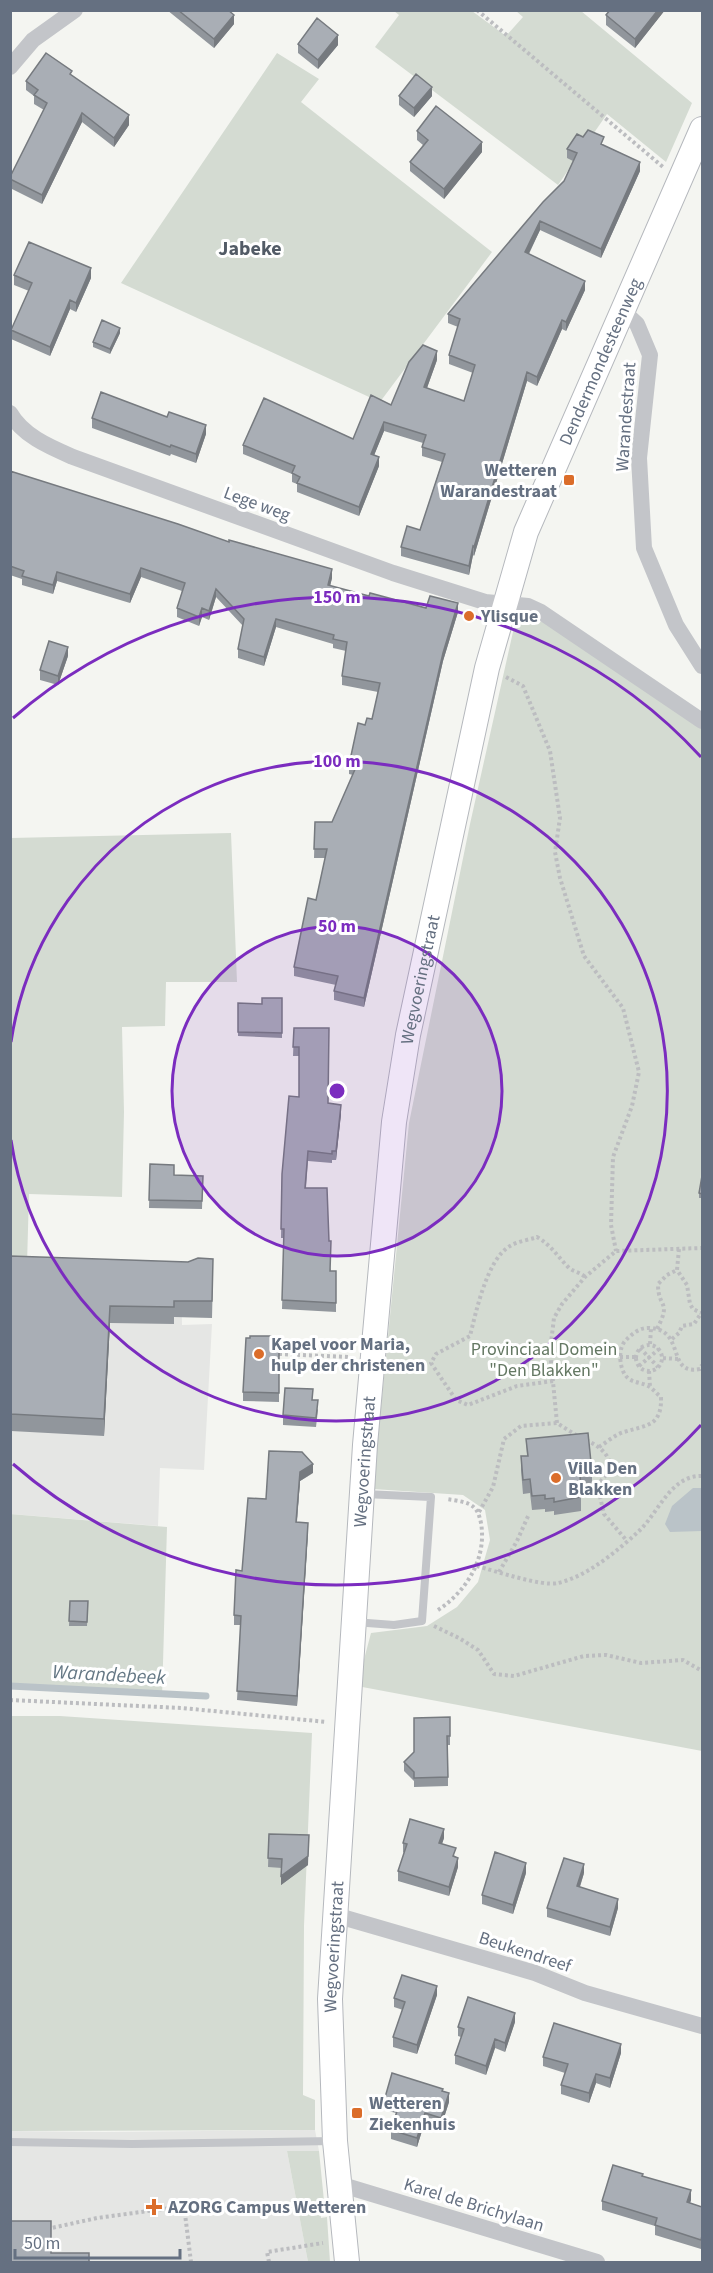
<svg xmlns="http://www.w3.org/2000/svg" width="713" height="2273" font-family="'Source Sans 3',sans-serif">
<rect width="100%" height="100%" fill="#f4f5f1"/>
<path fill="#e5e6e4" d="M11,1264l170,9 1,52 30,-1 -8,146 -44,-2 -2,58 -147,-12z
M315,2130l4,21h-32l21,111h-297v-131l93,1z"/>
<path fill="#d4dbd2" d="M394,11h78l34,25 17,-19 -7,-6h65l111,92 -26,59 -59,-48 -49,71 -183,-138 24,-32z
M277,53l42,26 -18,23 191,150 -112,150 -259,-119z
M517,614l42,13 143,101v1023l-345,-65 14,-53 56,-7 30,-19 21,-25 12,-42 -5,-30 -22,-15 -90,-6 36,-366 61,-299z
M231,833l6,149h-71l-1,44 -43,1 2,85 -2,85 -93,-3 -2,70h-16v-426z
M10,1514l157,13 -5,170 -151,-11z
M11,1716h49l252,17 -8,193 -1,169 12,5v30l-304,1z
M287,2151h32l5,50 -5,2 2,15 6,-1 3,45h-22z"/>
<path fill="#bac3c8" d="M693,1488h9v43l-32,1 -5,-8 7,-18z"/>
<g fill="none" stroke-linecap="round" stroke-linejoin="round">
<path stroke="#bac3c8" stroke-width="7" d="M10,1686l196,10"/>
<defs>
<g id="secondary">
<path id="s1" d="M347,2262l-12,-121 -5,-142 35,-554 29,-323 14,-87 79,-367 39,-136 176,-403"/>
</g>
</defs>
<use href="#secondary" stroke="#b5b8bd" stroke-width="26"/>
<path stroke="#bcbdc0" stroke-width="4" stroke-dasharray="3 3" stroke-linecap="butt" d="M477,10l186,157
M506,677l17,9 27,65 10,67 -5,34 5,26 24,78 39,52 16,64 -7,34 -19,51 -2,68 5,26
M679,1249l-2,21 10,15 3,19 3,5 8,4
M657,1329c15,-29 1,-20 1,-45l9,-9 10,-5
M672,1339l7,-6 3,-7 12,-2 8,-12
M650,1344l1,-16
M636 1358a13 13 0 1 1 26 0a13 13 0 1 1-26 0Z
M640,1348l18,19
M279,1354l71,3
M620,1357h16
M663,1358l15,1
M639,1366l20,-17
M649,1371l1,16
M553,1381l-36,5 -49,19 -12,-5 -25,-37 5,-9 34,-18c6,-24 17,-77 40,-90 8,-5 19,-6 27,-9 14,8 21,20 32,31 5,4 11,4 16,9
M557,1423l-7,-72 4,-33 8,-14 23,-27 31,-26 86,-3
M586,1440c13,6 24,14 25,29l-11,13 -2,6 6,26 23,27
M599,1447c8,-5 17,-13 25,-15 23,-7 38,-6 37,-35 -4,-3 -7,-7 -11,-10 -6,-4 -15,-4 -21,-8 -10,-7 -12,-31 -3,-39 6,-6 14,-13 24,-12 36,2 16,48 50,41l2,-4
M479,1512l14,-25 11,-48 17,-13 36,-3 22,14
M477,1566c18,5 66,21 81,17 30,-7 59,-32 81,-52 20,-19 32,-56 63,-55
M499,1572l18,-31 12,-27
M438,1610c29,-19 49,-52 43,-87 -2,-9 -4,-15 -12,-19 -7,-3 -16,-4 -23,-5
M434,1626l25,12 19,12 16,24 20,2 70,-20 22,-1 35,8 42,-3 19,11
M10,1700l172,8 145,14
M184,2206l7,56
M47,2229l50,-11 95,-13
M269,2262l-2,-10 56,-9"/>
<path stroke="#c3c5c9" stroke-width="8" d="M354,1622l40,3 28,-4 9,-124 -67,-3
M10,2142l122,2 202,-3"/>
<path stroke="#c3c5c9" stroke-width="16" d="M10,67l23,-27 42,-30
M622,310l15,14 13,31 -11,103 5,90 32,77 26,41
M10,413c13,23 40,34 63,44l320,116 92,29 43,4 13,6 161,109
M335,1915l200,58 50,20 117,33
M339,2184l258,78"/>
<use href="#secondary" stroke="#fff" stroke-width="24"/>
</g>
<path fill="#91969c" d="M167,10h61l6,14 -20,24z
M610,10h55l-30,38 -29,-23v-10z
M298,44l40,1 -20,24 -20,-16z
M72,76l57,49 -15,22 -32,-25 -40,82 -32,-16v-11l34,-67 -10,-6v-8l-8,-6v-9z
M399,96h33l-18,21 -15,-12z
M417,131l65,21 -38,47 -34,-28v-9l13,-17 -6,-5z
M583,137l21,8 36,26 -39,87 -61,-28 -11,24 56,36 -19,41 -4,-2 -25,57 -10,-5 -53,175 -1,-1 -4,20 -68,-19v-9l19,-17 22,-68 -20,-6v-9l1,-4 -39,-12 -10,24 5,11 -20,50 -62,-24v-8l-5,-2v-8l-49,-20v-9l110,-6 38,-34 46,-45 -10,28 37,13 9,-28 -24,-9v-9l9,-28 -10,-4v-9l116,-133 9,-20 -6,-3v-9z
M14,275l77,3 -15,34 -6,-3 -20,47 -39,-17v-9l18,-39 -15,-6z
M120,333l-10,21 -17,-7v-5z
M167,417l39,17 -10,29 -25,-9 -1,2 -78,-28v-10z
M10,471l322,107 -2,8 39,10 57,12 32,4 -15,49 -79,346 -30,-7v-9l2,-6 -42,-9v-9l22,-67 9,-42h-11l1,-36h17l21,-47 -4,-1v-9l16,-40 7,-6 6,-27 -36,-7v-9l4,-25 -13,-3v-4l-57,-17 -12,39 -26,-8v-9l5,-23 -27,-29 -7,23 -7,-3 -3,9 -22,-9v-9l5,-17 -41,-14 -11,26 -73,-22 -4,13 -31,-9v-6l-12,-4z
M68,656l-10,29 -18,-5v-10z
M282,998v40l-44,-2v-33l24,1z
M294,1028l34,75 13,11 -5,46h-4v3l-24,-2 -2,27 25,83h5v41l-54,-3 2,-71h-3l1,-64 17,-77v-41h-6z
M150,1164l24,11 29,1 -1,33 -53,-1z
M702,1176v22h-3v-5z
M10,1256l203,20 -1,42 -38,-1v7l-64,-1 -6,113 -93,-5z
M273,1338l6,1v63l-36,-1v-9z
M313,1400l5,10 -2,17 -33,-2v-10z
M526,1439l66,33v14l-11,1v24l-27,4v-4l-9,1v-3l-13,1 -2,-17 -7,1 -2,-24v-14h6z
M313,1473l-13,8 -3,41 11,10 -11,174 -60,-6 4,-75h-7v-10l32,-116z
M70,1601h18l-1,25h-18z
M450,1717v28h-2v41l-34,1v-6l-10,-10v-9z
M269,1834l39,31 -27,20 1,-17 -14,-1z
M444,1838l-2,6 14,13 2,10 -9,29 -51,-15v-10l6,-18 -1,-1v-9z
M526,1873l-13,41 -31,-10v-9z
M584,1873l-4,14 38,21 -8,28 -63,-19v-9z
M437,1995l-20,59 -24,-7v-10l10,-27 -9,-3v-9z
M515,2022l-10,30 -10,-4 -9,27 -31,-11v-9l6,-18 -3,-1v-9z
M621,2053l-11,35 -14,-5 -7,20 -28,-9v-9l4,-12 -22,-7v-9z
M443,2092l6,10 -8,25 -16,-6 -8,26 -26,-8v-9l5,-17 -12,-3v-9z
M643,2176l48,24 -1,3 12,4 -1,42 -46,-14v-9l-53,-16v-9z"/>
<path fill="#767a7f" d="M658,10h7l-30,38v-9z
M234,15v9l-20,24v-9z
M338,35v10l-20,24v-9z
M432,87v9l-18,21v-9z
M82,113v9l-40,82v-9z
M129,115v10l-15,22v-9z
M482,142v10l-38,47v-10z
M640,162v9l-39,87v-9z
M540,221v9l-15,31v-9z
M91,268v10l-15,34v-9z
M585,281v9l-19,41v-9z
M70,300v9l-20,47v-9z
M562,320v9l-25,57v-9z
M120,328v5l-10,21v-5z
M437,351v9l-13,36v-9z
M527,372v9l-53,175v-9z
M384,422v9l-13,32v-9z
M206,425v9l-10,29v-9z
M379,457v9l-20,50v-9z
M473,546v9l-4,20v-9z
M141,568v9l-11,26v-9z
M332,569v9l-4,16v-9z
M57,572v9l-4,13v-9z
M216,589v8l-7,23v-9z
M458,603v9l-15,49 -79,346v-9l79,-345z
M202,608v9l-3,9v-9z
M276,619v8l-12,39v-9z
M68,647v9l-10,29v-9z
M341,1105v9l-5,46v-9z
M110,1306v17l-6,113v-17z
M313,1464v9l-13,8 -4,50 4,-59z
M308,1523v9l-11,174v-10z
M444,1829v9l-5,14v-9z
M309,1835l-1,30 -27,20v-9z
M458,1858v9l-9,29v-9z
M526,1863v10l-13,41v-9z
M584,1864v9l-7,22v-9z
M618,1899v9l-8,28v-9z
M437,1986v9l-20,59v-9z
M515,2013v9l-10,30v-9z
M495,2039v9l-9,27v-9z
M621,2044v9l-11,35v-10z
M596,2074v9l-7,20v-10z
M449,2093v9l-8,25v-9z
M425,2113v8l-8,26v-9z
M691,2190v10l-4,11v-9z"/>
<path fill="#a9aeb5" stroke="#767a7f" stroke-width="1.5" d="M178,10h50l6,5 -20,24z
M610,10h48l-23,29 -29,-24z
M317,18l21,17 -20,25 -20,-16z
M46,53l26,18 -2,3 59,41 -15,23 -32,-25 -40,82 -32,-16v-2l37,-74 -13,-8 4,-5 -12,-9z
M416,74l16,13 -18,21 -15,-12z
M436,106l46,36 -38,47 -34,-27 18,-22 -11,-9z
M588,130l16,7 -3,7 39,18 -39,87 -61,-28 -15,31 60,29 -19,41 -4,-2 -25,57 -10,-5 -53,175 -1,-1 -4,20 -68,-19 6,-21 13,4 25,-76 -23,-7 4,-12 -42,-13 -13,32 8,3 -20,50 -62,-24 3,-6 -8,-4 3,-7 -52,-21 21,-47 89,41 18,-44 20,10 18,-43 14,-17 14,6 -13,36 40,14 11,-36 -26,-10 11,-36 -12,-5 95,-112 21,-21 13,-28 -10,-4 10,-15 6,3z
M29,242l62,26 -15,35 -6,-3 -20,47 -39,-17 21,-47 -18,-8z
M102,320l18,8 -10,21 -17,-7z
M101,392l66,25 2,-5 37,13 -10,29 -25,-9 -1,2 -78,-29z
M10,471l168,53 51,18v-2l103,29 -4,16 41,11 1,-3 56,15 4,-12 28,7 -15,50 -79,345 -30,-7 4,-15 -44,-9 14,-69 8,2 11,-51h-13l1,-27h17l24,-55 -7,-2 9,-42 7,2 2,-7 5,1 8,-36 -38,-7 5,-34 -14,-3 1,-4 -58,-16 -12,38 -26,-8 6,-30 -28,-30 -7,22 -7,-3 -3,9 -22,-9 8,-25 -44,-15 -11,26 -73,-22 -4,13 -31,-9 2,-5 -14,-5z
M49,641l19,6 -10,29 -18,-6z
M262,998h20v35l-44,-1v-29l24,1z
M294,1028h35l-1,75 13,2 -5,46h-4v3l-24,-3 -3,37h22l2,53h2l-1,30h6v32l-54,-3 2,-71h-3l1,-55 7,-78 10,1v-50h-6z
M150,1164l24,1v10l29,1 -1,25 -53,-1z
M702,1176v18l-3,-1z
M10,1256l178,6 10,-4 15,1 -1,42h-38v6l-64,-1 -6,113 -93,-5 -1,11z
M250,1336h23v2l6,1v54l-36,-1 3,-54h4z
M285,1388l28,1 -1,11h6l-2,18 -33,-3z
M588,1433l4,39 -12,1 1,24 -27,5v-4l-9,1v-4l-13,1 -2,-17 -7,1 -2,-24h7l-2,-17z
M269,1451l33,1 11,12 -13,8 -4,50 12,1 -11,173 -60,-5 4,-75 -7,-1 2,-45 6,1 6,-73 18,1z
M70,1601h18l-1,21 -18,-1z
M450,1717v19h-3l1,41 -34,1v-6l-10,-10 10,-10v-34z
M410,1819l34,10 -5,14 17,5 -3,8 5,2 -9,29 -51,-16 9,-27 -4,-1z
M269,1834l40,1 -1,21 -27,20 1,-17 -14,-1z
M495,1852l31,11 -13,42 -31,-10z
M564,1858l20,6 -7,22 41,13 -8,28 -63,-19z
M402,1975l35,11 -20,59 -24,-8 12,-35 -11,-4z
M468,1997l47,16 -10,30 -10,-4 -9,27 -31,-11 9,-26 -6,-2z
M554,2023l67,21 -11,34 -14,-4 -7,19 -28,-8 7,-21 -25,-7z
M392,2073l51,16 -1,2 7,2 -8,25 -16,-5 -8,25 -26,-8 8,-25 -15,-4z
M613,2165l30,9 -1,2 49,14 -4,12 15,5v29l-1,4 -46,-15 2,-7 -55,-17z
M10,2221h41v32h38v9h-79z"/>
<circle cx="337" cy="1091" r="165" fill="#7b2cbf" fill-opacity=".12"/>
<g fill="none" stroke="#7b2cbf" stroke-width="3">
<circle cx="337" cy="1091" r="165"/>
<path d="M11 1042A330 330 0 1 1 11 1140"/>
<path d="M701 1425A494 494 0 0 1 13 1464M13 718A494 494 0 0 1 701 757"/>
</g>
<g fill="#db6d2a" stroke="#fff" stroke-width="2">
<rect x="563" y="474" width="12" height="12" rx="3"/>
<circle cx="469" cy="616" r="6"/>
<circle cx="259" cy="1354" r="6"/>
<circle cx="556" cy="1478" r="6"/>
<rect x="351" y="2107" width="12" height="12" rx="3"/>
<path d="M151 2198h6v6h6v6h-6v6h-6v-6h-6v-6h6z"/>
</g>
<g text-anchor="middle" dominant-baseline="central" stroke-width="6" stroke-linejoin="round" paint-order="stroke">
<g font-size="18" fill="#657081" stroke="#fff">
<text stroke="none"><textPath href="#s1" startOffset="1934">Dendermondesteenweg</textPath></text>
<text transform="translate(626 417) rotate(-86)">Warandestraat</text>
<text transform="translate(257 504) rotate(20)">Lege weg</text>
<text stroke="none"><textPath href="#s1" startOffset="1288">Wegvoeringstraat</textPath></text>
<text stroke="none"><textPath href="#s1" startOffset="802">Wegvoeringstraat</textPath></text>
<text stroke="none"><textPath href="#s1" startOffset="316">Wegvoeringstraat</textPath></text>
<text transform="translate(525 1952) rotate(18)">Beukendreef</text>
<text transform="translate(474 2205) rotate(17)">Karel de Brichylaan</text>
</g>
<g font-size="18" font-weight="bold" fill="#657081" stroke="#fff" text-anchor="start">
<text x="557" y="470" text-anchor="end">Wetteren<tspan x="557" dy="21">Warandestraat</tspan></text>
<text x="481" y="616">Ylisque</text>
<text x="271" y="1344">Kapel voor Maria,<tspan x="271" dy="21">hulp der christenen</tspan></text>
<text x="568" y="1468">Villa Den<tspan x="568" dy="21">Blakken</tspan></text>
<text x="369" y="2103">Wetteren<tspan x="369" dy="21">Ziekenhuis</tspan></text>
<text x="168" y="2207">AZORG Campus Wetteren</text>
</g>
<g font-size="18" fill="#647863" stroke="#fff">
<text x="544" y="1349">Provinciaal Domein<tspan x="544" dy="21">"Den Blakken"</tspan></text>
</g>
<g font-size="20" font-weight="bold" fill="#525b66" stroke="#fff">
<text x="250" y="249">Jabeke</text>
</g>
<g font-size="20" font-style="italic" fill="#657885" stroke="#fff">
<text transform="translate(109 1675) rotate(3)">Warandebeek</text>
</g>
</g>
<circle cx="337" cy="1091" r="9" fill="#7b2cbf" stroke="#fff" stroke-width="3"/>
<g font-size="18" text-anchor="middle" font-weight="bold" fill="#7b2cbf" stroke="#fff" stroke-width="6" stroke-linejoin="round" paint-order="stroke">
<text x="337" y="603">150 m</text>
<text x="337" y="767">100 m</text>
<text x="337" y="932">50 m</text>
</g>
<rect width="713" height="2273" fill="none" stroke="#657081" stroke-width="24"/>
<path d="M15 2249v9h165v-9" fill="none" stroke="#657081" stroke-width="3"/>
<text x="24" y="2249" font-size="18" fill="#657081" stroke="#ffffff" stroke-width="4.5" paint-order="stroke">50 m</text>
</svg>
